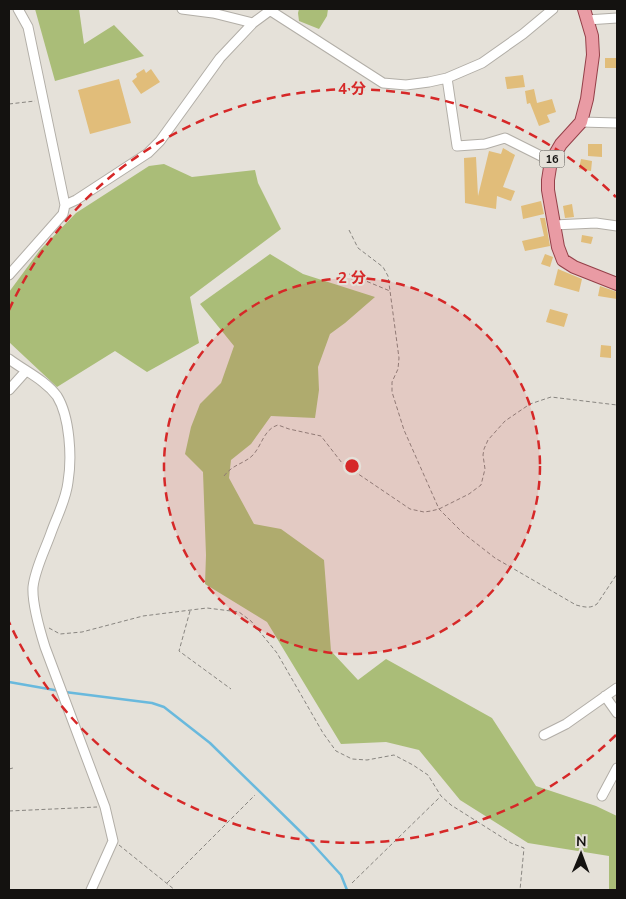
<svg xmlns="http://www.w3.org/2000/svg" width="626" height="899" font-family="'Nunito Sans','Noto Sans JP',sans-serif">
<rect width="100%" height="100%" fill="#e5e1d9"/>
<path fill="#aabd78" d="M35,9h44l5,35 30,-19 30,31 -89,25z
M299,9h29l-1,7 -8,13 -20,-8 -1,-8z
M164,164l28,13 63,-7 3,13 23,46 -91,68 9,46 -52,29 -32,-21 -58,36 -48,-45v-50l31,-42 36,-37 73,-47z
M270,254l33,20 72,23 -30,26 -15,11 -12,33 1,23 -4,28 -44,-2 -20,28 -20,16 -2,18 25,46 27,5 43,31 7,91 27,29 28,-21 106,59 44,68 60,20 21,10v74h-8v-34l-81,-13 -68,-43 -41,-50 -33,-8 -45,2 -74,-122 -62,-38 1,-29 -3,-83 -18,-18 6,-27 9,-23 21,-21 13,-37 -34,-42z"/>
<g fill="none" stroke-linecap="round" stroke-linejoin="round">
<path stroke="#69b9dd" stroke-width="2.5" d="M9,682l51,9
M65,692l87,11 12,4 46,36 100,98 31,34 6,15"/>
</g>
<path fill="#e1bd7a" d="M605,58h12v10h-12z
M144,69l2,4 5,-4 9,13 -19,12 -9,-13 5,-4 -1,-3z
M523,75l2,12 -18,2 -2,-12z
M119,79l12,44 -41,11 -12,-44z
M534,89l3,14 15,-4 4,13 -9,3 3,7 -11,4 -9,-23 -3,1 -2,-13z
M588,144h14v13l-14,-1z
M503,148l12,7 -12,32 12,4 -4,10 -14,-5 -1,13 -31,-6 -1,-45 12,-1 2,39 11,-45 12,3z
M581,159l11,2 -1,10 -12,-2z
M541,201l3,13 -21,5 -2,-13z
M572,204l2,13 -9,1 -2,-12z
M540,218h5l5,28 -25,5 -3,-10 22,-5z
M582,235l11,2 -2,7 -10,-2z
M545,254l8,3 -3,10 -9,-3z
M558,269l24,10 -3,13 -25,-7z
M600,286l17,6v7l-19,-3z
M550,309l18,5 -4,13 -18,-5z
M601,345l10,1v12l-11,-1z"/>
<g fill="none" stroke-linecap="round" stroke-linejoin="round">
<defs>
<path id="minor" d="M182,9l31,4 40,10
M271,11l112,72 23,2 23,-3 18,-4 35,-15 41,-29 30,-25
M587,20l30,-2
M447,78l10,68 28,-2 20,-6 46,23
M581,122l36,1
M65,205l11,-5 72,-47 12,-12 60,-83 33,-35 19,-14
M554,225l42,-2 21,3
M9,275l54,-61 2,-9 -37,-178 -10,-18
M9,359c16,12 36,21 48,37 13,21 15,62 11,86 -2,18 -11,34 -17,51 -6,17 -16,36 -18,54 -1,17 7,44 12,60l60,160 8,34 -22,49
M9,390l17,-19
M605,696l12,17
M544,735l22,-11 51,-36
M602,796l15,-28"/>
<path id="primary" d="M584,9l8,27 1,19 -6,44 -6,23 -20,22 -10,17 -3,19v10l10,57 5,13 11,7 43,17"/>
</defs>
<use href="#minor" stroke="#b2aea7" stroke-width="11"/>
<use href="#primary" stroke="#954049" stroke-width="14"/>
<path stroke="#888580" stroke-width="1" stroke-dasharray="4 2.5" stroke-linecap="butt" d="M9,104l26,-3
M349,230l9,18 25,19 5,9 11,82 -1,11 -6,13v10l12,38 35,79 24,24 32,25 81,47c8,2 14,4 21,-1l20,-30
M349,274l41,17
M224,476c9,-12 20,-12 29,-21 9,-10 11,-26 25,-30l11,4 32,7 21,27 68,46 14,3 7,-1 8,-2 30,-15 12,-9 4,-16 -2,-14 1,-6 4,-9 17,-19 25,-17 21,-7 66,8
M190,611l-11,40 52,38
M49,628l11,6 22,-2 61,-16 64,-8 32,4 12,9 26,32 46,80 13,18 16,8 15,1 27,-5 19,10 15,10 13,21 10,9 60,38 13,5 -4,42
M9,769l4,-1
M9,811l88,-4
M119,845l56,45
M167,883l88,-88
M352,883l88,-86"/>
<use href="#minor" stroke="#fff" stroke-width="9"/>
<use href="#primary" stroke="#e99ba4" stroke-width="12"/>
</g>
<circle cx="352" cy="466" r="188" fill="#d62828" fill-opacity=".12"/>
<g fill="none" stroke="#d62828" stroke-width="2.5" stroke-dasharray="9 6">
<circle cx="352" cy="466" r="188"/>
<path d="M616 735A377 377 0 0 1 9 622M9 310A377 377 0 0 1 616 197"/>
</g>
<g text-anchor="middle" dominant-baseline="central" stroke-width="4" stroke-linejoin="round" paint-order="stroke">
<rect fill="#e5e1d9" stroke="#53504c" stroke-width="1" x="539.5" y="150.5" width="25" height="17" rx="4"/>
<g font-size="11" font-weight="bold" fill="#141210">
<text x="552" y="159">16</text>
</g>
</g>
<circle cx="352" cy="466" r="8" fill="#d62828" stroke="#e5e1d9" stroke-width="2.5"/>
<g font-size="15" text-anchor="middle" font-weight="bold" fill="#d62828" stroke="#e5e1d9" stroke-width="4" stroke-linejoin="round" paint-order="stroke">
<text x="352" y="94">4 分</text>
<text x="352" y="283">2 分</text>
</g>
<rect width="626" height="899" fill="none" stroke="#141210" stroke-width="20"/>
<g transform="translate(581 854) rotate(1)" stroke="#e5e1d9" stroke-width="4" paint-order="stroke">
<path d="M0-4L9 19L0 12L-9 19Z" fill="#141210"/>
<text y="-8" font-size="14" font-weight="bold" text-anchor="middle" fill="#141210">N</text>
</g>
</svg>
